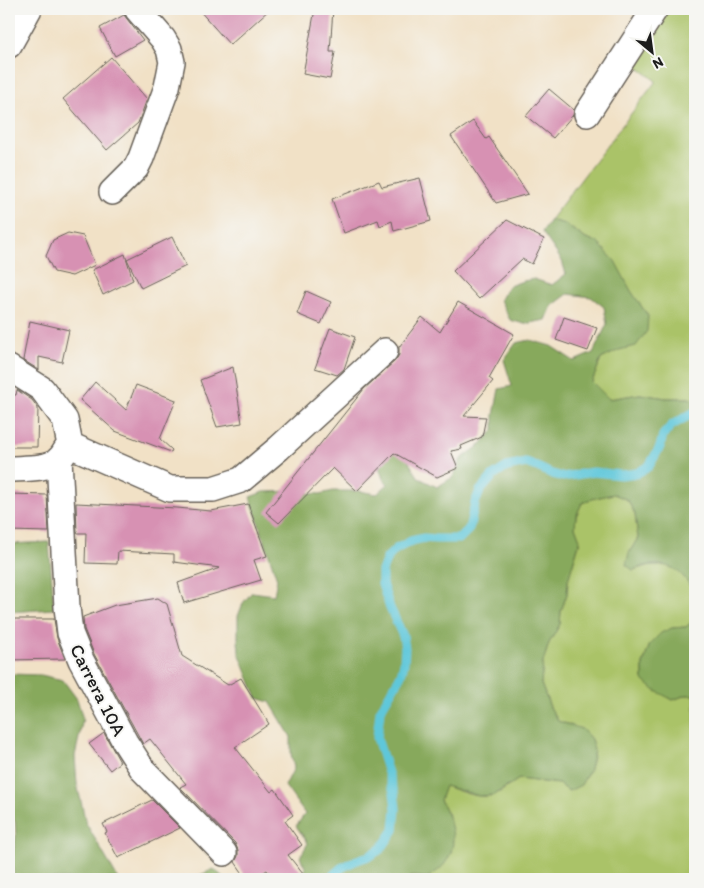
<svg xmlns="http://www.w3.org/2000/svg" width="704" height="888" font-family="Itim,sans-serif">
<rect width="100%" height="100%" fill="#f6f6f2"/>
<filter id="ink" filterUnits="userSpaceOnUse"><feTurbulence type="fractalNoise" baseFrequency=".02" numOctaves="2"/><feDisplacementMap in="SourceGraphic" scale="10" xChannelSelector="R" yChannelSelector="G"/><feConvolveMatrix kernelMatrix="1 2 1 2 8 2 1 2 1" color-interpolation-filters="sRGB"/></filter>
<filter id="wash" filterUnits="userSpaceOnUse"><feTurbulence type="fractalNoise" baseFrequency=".0096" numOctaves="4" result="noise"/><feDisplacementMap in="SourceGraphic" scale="20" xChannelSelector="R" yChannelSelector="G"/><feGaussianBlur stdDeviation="1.12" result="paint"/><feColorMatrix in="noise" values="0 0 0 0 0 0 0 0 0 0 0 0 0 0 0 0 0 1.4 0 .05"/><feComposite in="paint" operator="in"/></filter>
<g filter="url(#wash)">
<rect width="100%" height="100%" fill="#f1e1c6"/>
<path fill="#aac368" stroke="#637042" d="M670,9h25v391l-6,-2h-23l-26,-4 -31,5 -17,-17 9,-23 18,-9 17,-5 12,-29 -51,-74 -11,-3 -21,-15 -15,-4 106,-139 -24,-18z
M614,494l14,6 7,14 3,24 -9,15 4,17 18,-5h15l12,5 11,12 6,13v24l-9,8 -14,1 -22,16 -7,20v16l30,20 13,-5h9v184h-290l9,-3 34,-61 -8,-15 5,-14c14,5 37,15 51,8 7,-3 16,-11 23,-15l40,5 10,7c17,-18 29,-25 22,-52l-24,-15 -9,-3 -8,-14 -9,-23 2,-22 6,-19 11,-19 1,-13 6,-17 1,-14 12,-39 -5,-14 1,-11 6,-13 13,-5z"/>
<path fill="#87a95c" stroke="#52623c" d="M550,220l15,4 21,15 11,3 18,19 16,30 17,25 -1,15 -11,15 -17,4 -18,9 -9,23 17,17 31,-5 26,4h23l6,2v195c-9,-18 -19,-32 -43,-30 -6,0 -13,3 -19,5l-7,-5 3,-12 9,-15 -3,-24 -7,-14 -14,-6 -19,4 -13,5 -6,13 -1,11 5,13 -12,40 -1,14 -6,17 -1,13 -11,19 -6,19 -2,22 9,23 8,14 24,8 9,10 3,11 -4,19 -9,16 -12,6 -10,-7 -40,-5 -25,16 -15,1 -34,-10 -5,14c12,22 22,48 0,69 -4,3 -9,6 -13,9l-13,-2 -9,3h-109l10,-10 -6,-12 8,-14 -12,-17 9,-12 -20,-28 9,-18 -3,-14v-17l-21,-35 -13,-4 -18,-45 -1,-13v-24l5,-13 9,-11 22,3 3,-16 -27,-82 13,-5 32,-1 10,2 15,1 13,-3h26l18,3 11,-10 -5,-5 -7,-22 25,-12 9,19 9,14 18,9 16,-10 8,-18 18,-13 15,-16v-15l5,-26 13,-3 -8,-26 12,-17 14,-3 21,6 23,15 19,-8 14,-29 -3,-17 -13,-10 -23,-3 -16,12 -6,14 -22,4 -14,-4 -10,-20 9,-14 14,-5 11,-2 18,6 14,-11 -4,-13 -20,-29z
M49,542l5,67 -45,3v-68z
M695,619v76h-9l-13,5 -19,-10 -11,-10v-16l7,-20 11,-11 11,-5 14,-1z
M9,674l32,1 22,5 14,19 6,20 -8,37 2,28 9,39 32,56h-93l-11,-3 -2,-17 4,-22 -1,-16 -6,-5z
M214,869l11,10h-34z"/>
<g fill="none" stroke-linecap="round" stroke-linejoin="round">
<path stroke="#5ec7da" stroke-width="9" d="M330,879l11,-11 16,-8 12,-4 12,-7 13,-19 2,-21 -2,-17 -17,-54 3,-27 21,-36 3,-12 1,-15 -2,-12 -13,-28 -8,-24v-13l5,-13 9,-9 15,-8 13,-3 12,1h23l10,-10 6,-26 5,-12 13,-15 14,-9 19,-4 11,4 15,7 11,3 30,-5 28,3 16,-2 12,-7 11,-19 3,-12 9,-10 23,-13"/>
</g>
<g id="blocks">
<path fill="#d791b3" d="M198,9h72l-40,36z
M315,9h18l-3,43h5l-5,27 -27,-5z
M124,15l19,25 -28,16 -15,-28z
M111,57l36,42 -9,24 -31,27 -44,-51z
M549,89l25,21 -1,5 -20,23 -27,-22z
M473,121l13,18 3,-2 39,57 -32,9 -45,-67z
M420,178l11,43 -37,10 -2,-10 -12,5 -2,-6 -34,13 -12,-34 47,-18 3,6z
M507,220l37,19 -12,25 -10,-5 -43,40 -26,-28z
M68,233l15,3 12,29 -23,11 -18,-4 -8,-16 7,-16z
M172,237l14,29 -45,22 -14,-29z
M125,254l8,26 -30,15 -11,-25z
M306,291l25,11 -10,22 -24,-10z
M458,302l56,32 -25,44 4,3 -29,35 22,1 -4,20 -21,9 1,3 -11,2 7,17 -21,9 -43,-24 -37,38 -24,-23 -54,55 -13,-11 98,-123 31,-28 4,-6v-8l23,-30 18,15z
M564,317l33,11 -9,23 -32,-11z
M30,321l39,9 -7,32 -23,-5v13l-16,-10z
M330,328l25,9 -11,32 -7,6 -22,-7z
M233,367l9,56 -25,4 -17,-47z
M95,382l31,28 10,-25 40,15 -16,39 12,11 -1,2 -56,-21 -35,-31z
M17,390l15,10 6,8 -1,39h-28v-52h7z
M9,494l38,1 2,37 -40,-1z
M76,503l101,5 34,3 37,-7 19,52 -13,4 7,20 -77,23 -6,-20 42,-15 -46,-6v-8l-56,-3 -1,13 -32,-1 1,-30h-9z
M158,598l9,6 15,52 46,29 13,-7 28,46 -34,23 36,45 4,-3 18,26 -8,6 17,24 -14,10 19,24h-33l-7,-9 -14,9h-6l-12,-17 3,-6v-6l-3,-7 -55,-56 6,-3 -36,-45 -7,5 -49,-90 -10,-25 -1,-12 32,-12z
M9,619h45l3,19 8,21 -56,1z
M104,733l16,29 -10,8 -21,-26z
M152,800l28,28 -62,30 -13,-25 2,-1 -4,-8z"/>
</g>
</g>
<g filter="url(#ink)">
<use href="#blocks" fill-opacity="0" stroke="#676158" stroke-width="1"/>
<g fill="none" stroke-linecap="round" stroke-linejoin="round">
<defs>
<path id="street" d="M9,45l20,-36
M587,114l68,-105
M112,192l24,-24 5,-10 26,-71 5,-25 -3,-13 -6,-10 -26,-30
M9,368l33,21 23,31 5,25
M70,445l100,44h43l28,-9 38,-32 106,-97
M59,459l8,148 3,26 11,27 44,82 18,28 81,83
M9,469c15,-1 37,1 50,-9 3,-3 6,-9 9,-13"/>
</defs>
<use href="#street" stroke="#676158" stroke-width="28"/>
<use href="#street" stroke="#fff" stroke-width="25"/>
</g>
</g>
<g text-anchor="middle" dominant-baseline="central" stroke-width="4" stroke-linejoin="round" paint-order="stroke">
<g font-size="19" fill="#1c1c1c" stroke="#f6f6f2">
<text transform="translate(98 690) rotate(63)">Carrera 10A</text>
</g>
</g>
<rect width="704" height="888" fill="none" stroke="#f6f6f2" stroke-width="30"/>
<g transform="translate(652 52) rotate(151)" stroke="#f6f6f2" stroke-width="4" paint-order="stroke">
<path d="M0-4L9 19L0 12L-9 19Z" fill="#1c1c1c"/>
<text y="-8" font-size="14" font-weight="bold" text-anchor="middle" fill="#1c1c1c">N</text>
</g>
</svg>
